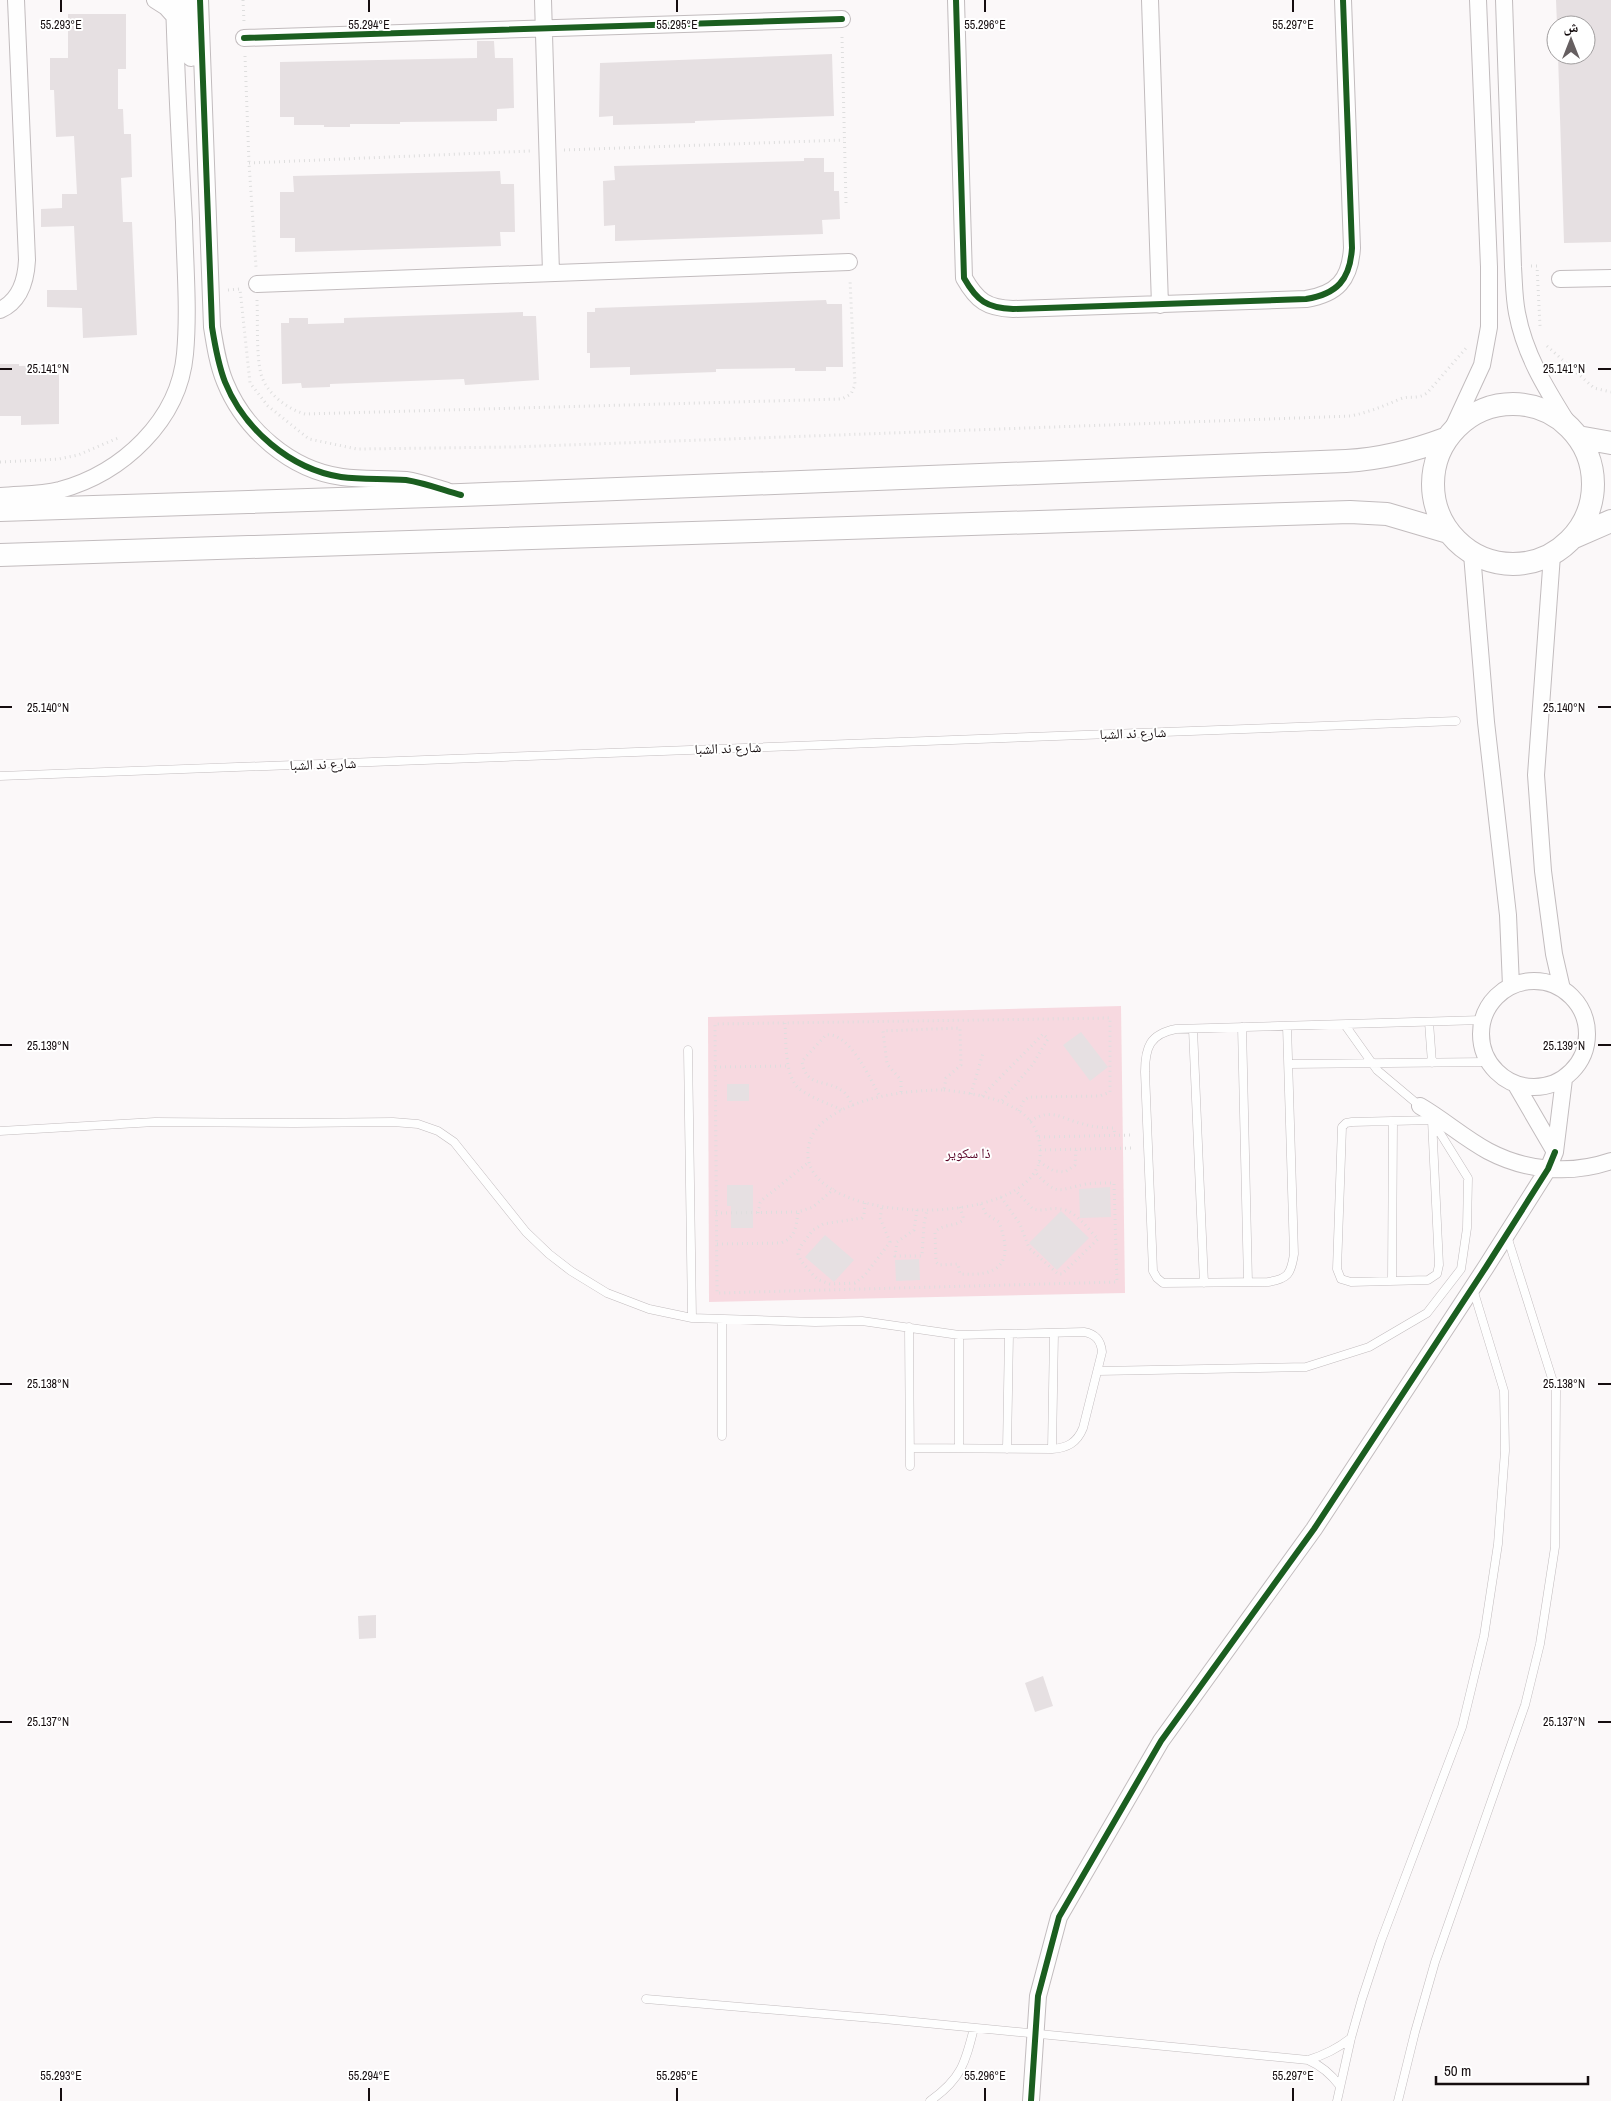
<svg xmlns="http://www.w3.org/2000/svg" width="1611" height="2101" font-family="'Archivo Narrow','Noto Naskh Arabic',sans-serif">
<rect width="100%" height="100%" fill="#fbf8f9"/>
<path fill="#f7d9e0" d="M1121,1006l4,287 -416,9 -1,-285z"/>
<path fill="#e6e0e2" d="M1556,0h55v242l-47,1 -6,-188h28v-30h-29z
M68,14h58v55h-8v40h5l1,25h7l1,43 -11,1 2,44h9l5,113 -54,3 -1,-30 -35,-1v-17h30l-3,-64 -33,1v-18l21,-1v-14h15l-3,-58 -18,1 -2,-47h-4v-32h18z
M477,41h17l1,17h18l1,50 -17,1v12l-97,1v2h-50v3h-26v-2h-30v-8h-14v-55l197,-4z
M832,54l2,62 -139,5v2l-82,2v-9l-14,1 1,-54z
M804,158h20v14h10v19h5l1,28 -18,1 1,14 -208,7v-16l-11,1 -1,-45 12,-1 -1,-14 190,-5z
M500,171l1,13h13l1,48h-15l1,14 -206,6v-14h-15v-46h14l-1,-16z
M826,300l1,4h15l1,63h-17v4h-31v-3l-79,1v3l-86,3v-8l-40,1v-15h-3v-41h8v-4z
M523,312v4h13l3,64 -74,5 -1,-6 -134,5v3l-28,1 -1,-5 -19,1 -1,-61h8v-5h19v6l36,-1v-5z
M0,364h19v2l40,-1v59l-38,1v-9h-21z
M1081,1032l27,35 -18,14 -27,-36z
M727,1084h22v17h-22z
M727,1185h26v43h-22v-22h-4z
M1110,1187l1,30 -31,1 -1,-29z
M1061,1211l28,27 -32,32 -28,-27z
M825,1235l29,25 -20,22 -29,-25z
M919,1259l1,21 -24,1 -1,-21z
M376,1615v23l-17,1 -1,-23z
M1043,1676l10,30 -18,6 -10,-29z"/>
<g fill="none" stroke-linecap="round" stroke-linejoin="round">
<defs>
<path id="service" d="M0,776l1456,-55
M1429,1022l3,41
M1345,1025l32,45 44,37
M1287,1026l7,228c-3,20 -6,25 -26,28l-105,1 -6,-5 -4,-7 -8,-199c0,-25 5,-38 31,-43l306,-9
M1242,1027l6,255
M1193,1029l11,254
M688,1050l4,268
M1289,1064l199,-2
M0,1131l155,-9 140,1 98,-1 25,2 20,7 16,11 72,90 23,22 22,17 36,22 42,16 43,9 123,4 47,-1 97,14 125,-3c12,2 17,9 18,20l-19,76c-6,15 -16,20 -31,21l-142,-1
M1392,1281l1,-160
M722,1319v117
M909,1327l1,139
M959,1335v113
M1098,1371l208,-4 63,-20 58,-34 34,-44 6,-41 1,-50 -36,-58 -80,2 -6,1 -4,4 -5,142 4,10 10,3 77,-2 9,-6 2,-9 -7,-145 -4,-4
M1007,1449l2,-115
M1052,1449l2,-116
M646,1999l238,20 424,41c17,-5 29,-11 43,-22
M1308,2060c14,6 23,14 32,26
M930,2101c31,-22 35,-37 44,-73
M1337,2101l14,-63 11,-39 19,-58 81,-214 22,-91 14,-92 7,-93 -1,-60 -31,-102
M1398,2101l17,-69 20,-70 90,-257 15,-61 15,-97 1,-156 -49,-155"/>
<path id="minor" d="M155,0l11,7 9,10
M188,0l3,58
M200,0l12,327c3,19 6,38 13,55 19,47 65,88 117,95 21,3 43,1 64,3 14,2 27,7 41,11
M543,0l8,273
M956,0l8,278c13,23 23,30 49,31l293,-10c31,-5 44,-19 46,-51l-9,-248
M1150,0l10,305
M1504,0l9,267c1,15 1,31 4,46 8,43 30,77 53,114
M244,38l598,-19
M1560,279l51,-1
M257,284l592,-22
M0,310c20,-9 26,-29 27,-50l-11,-260
M1451,432l31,-67 7,-38v-60l-11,-267
M0,496c20,-2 40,-1 60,-6 62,-17 119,-69 125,-136 4,-43 0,-88 -1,-132 -4,-74 -8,-148 -10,-222
M1472,554l14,168 22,193 3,71
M1552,555l-16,220 7,96 11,83 8,35
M1481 1034a53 53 0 1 1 106 0a53 53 0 1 1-106 0Z
M1516,1085l39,67 9,-73
M1420,1106c24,14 44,32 68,45 38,20 82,24 123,10
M1031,2101l7,-105 21,-79 102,-176 153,-212 172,-262 62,-98 7,-17"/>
<path id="secondary" d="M1433 484a80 80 0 1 1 160 0a80 80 0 1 1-160 0Z
M1578,437l33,6
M0,510l461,-15 885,-34c34,-2 67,-10 99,-22
M1572,538l39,-17
M0,555l1350,-43 37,2 61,18"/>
</defs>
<use href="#service" stroke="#c2bcbe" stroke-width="9"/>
<use href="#minor" stroke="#c2bcbe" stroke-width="18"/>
<use href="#secondary" stroke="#c2bcbe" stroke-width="24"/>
<path stroke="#dedede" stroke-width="3" stroke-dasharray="1 4" stroke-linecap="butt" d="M243,0l1,22
M842,37l4,166
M245,56l4,107 7,104
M564,150l280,-10
M249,163l281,-12
M1531,266h6l3,60
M228,290l12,-1 10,94 18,23 41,33 48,10 156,-2 838,-31c18,-4 33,-10 49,-17 10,-4 17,1 27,-6l40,-46
M257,300c1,21 -1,54 4,74 5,19 26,35 44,40l537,-15 9,-5 4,-9 -5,-105
M1547,346l47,42 17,4
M0,462l59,-3 19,-4 40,-17
M785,1023c1,17 0,47 10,61 7,11 35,20 47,26
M715,1067l74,-1
M944,1090c27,3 73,9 89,35 6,9 8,21 7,33 -11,71 -225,68 -232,-1 -1,-13 4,-25 14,-34 30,-26 84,-33 122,-33z
M901,1092v-12l-14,-16 -4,-33 77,-3 1,37 -15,13 -2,12
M971,1094l12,-41
M982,1096l61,-62 5,5 -15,25 -33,39
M853,1106c-3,-5 -6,-13 -12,-16 -16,-11 -35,-2 -39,-29l24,-26c23,-4 45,45 54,62
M1019,1111l5,-11 5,-3 71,-1 10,-4v-74l-395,6 2,269 400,-11 -3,-99c-9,0 -19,0 -28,1 -29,6 -28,13 -51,-12
M1030,1121c23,-14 31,-2 53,3 10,3 21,4 31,4l1,8
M1039,1137l95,-2
M1040,1150l94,-2
M1039,1162l15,9 11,1 10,-7 1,-15
M1001,1197l19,27 9,24 29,26h4l36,-35c-10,-10 -23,-29 -37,-30 -10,-2 -19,3 -28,0l-18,-19
M865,1203l-1,11 -2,4 -39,6 -10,6 -13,17 -2,7 3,7 13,15 5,4 11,4 25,-1 10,-8 25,-33 -10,-24 2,-11
M960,1207l3,10 -1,4c-9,6 -20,3 -27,11l1,30 3,3 19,-1 2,10c41,3 54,-12 39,-52l-13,-8 -5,-10
M917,1210l-3,20 -17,12 -2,14h27l2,-32 3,-14
M716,1213l82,-1 15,-5 21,-18
M758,1213l2,-10 2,-3 47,-38
M717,1244l64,-1c15,-6 15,-16 17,-31"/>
<use href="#service" stroke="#fefefe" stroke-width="8"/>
<use href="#minor" stroke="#fefefe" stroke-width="16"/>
<use href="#secondary" stroke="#fefefe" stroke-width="22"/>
<defs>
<path id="cycleway" d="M200,0l12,327c3,19 6,37 13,55 19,47 65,87 116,95 22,3 43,1 65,3 19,3 37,10 55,15
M956,0l8,278c13,23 23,30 49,31l293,-10c31,-5 44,-19 46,-51l-9,-248
M244,38l598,-19
M1031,2101l7,-105 21,-79 102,-176 153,-212 172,-262 62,-98 7,-17"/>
</defs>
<use href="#cycleway" stroke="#fff" stroke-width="9"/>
<use href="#cycleway" stroke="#1b5e20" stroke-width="6"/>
</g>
<path fill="none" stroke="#150d0f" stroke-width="2" d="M61,0v12M369,0v12M677,0v12M985,0v12M1293,0v12M0,369h12M1598,369h13M0,707h12M1598,707h13M0,1045h12M1598,1045h13M0,1384h12M1598,1384h13M0,1722h12M1598,1722h13M61,2088v13M369,2088v13M677,2088v13M985,2088v13M1293,2088v13"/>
<g text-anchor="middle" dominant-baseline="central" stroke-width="4" stroke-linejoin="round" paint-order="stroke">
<g font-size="14" fill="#150d0f" stroke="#fff">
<text transform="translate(1133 733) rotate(-2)">شارع ند الشبا</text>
<text transform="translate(728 748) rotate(-2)">شارع ند الشبا</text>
<text transform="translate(323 764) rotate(-2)">شارع ند الشبا</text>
</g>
<g font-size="14" fill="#590527" stroke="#fff">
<text x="968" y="1153">ذا سكوير</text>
</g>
</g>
<g font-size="12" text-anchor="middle" fill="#150d0f" stroke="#fff" stroke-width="4" stroke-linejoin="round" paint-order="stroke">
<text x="61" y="29">55.293°E</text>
<text x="369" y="29">55.294°E</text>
<text x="677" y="29">55.295°E</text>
<text x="985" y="29">55.296°E</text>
<text x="1293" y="29">55.297°E</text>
<text x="48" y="373">25.141°N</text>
<text x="1564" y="373">25.141°N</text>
<text x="48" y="712">25.140°N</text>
<text x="1564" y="712">25.140°N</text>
<text x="48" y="1050">25.139°N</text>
<text x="1564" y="1050">25.139°N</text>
<text x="48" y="1388">25.138°N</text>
<text x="1564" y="1388">25.138°N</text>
<text x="48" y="1726">25.137°N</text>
<text x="1564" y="1726">25.137°N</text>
<text x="61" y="2080">55.293°E</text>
<text x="369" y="2080">55.294°E</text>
<text x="677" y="2080">55.295°E</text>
<text x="985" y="2080">55.296°E</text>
<text x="1293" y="2080">55.297°E</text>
</g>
<g transform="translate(1571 40)"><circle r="24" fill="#ffffff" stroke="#a19e9f"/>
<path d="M0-4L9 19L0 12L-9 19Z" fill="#665f61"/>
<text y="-8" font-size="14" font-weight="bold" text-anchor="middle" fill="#150d0f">ش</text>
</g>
<path d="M1436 2076v8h152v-8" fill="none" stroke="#150d0f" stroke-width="2.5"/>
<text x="1444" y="2076" font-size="15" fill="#150d0f" stroke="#ffffff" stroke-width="4" paint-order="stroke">50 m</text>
</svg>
